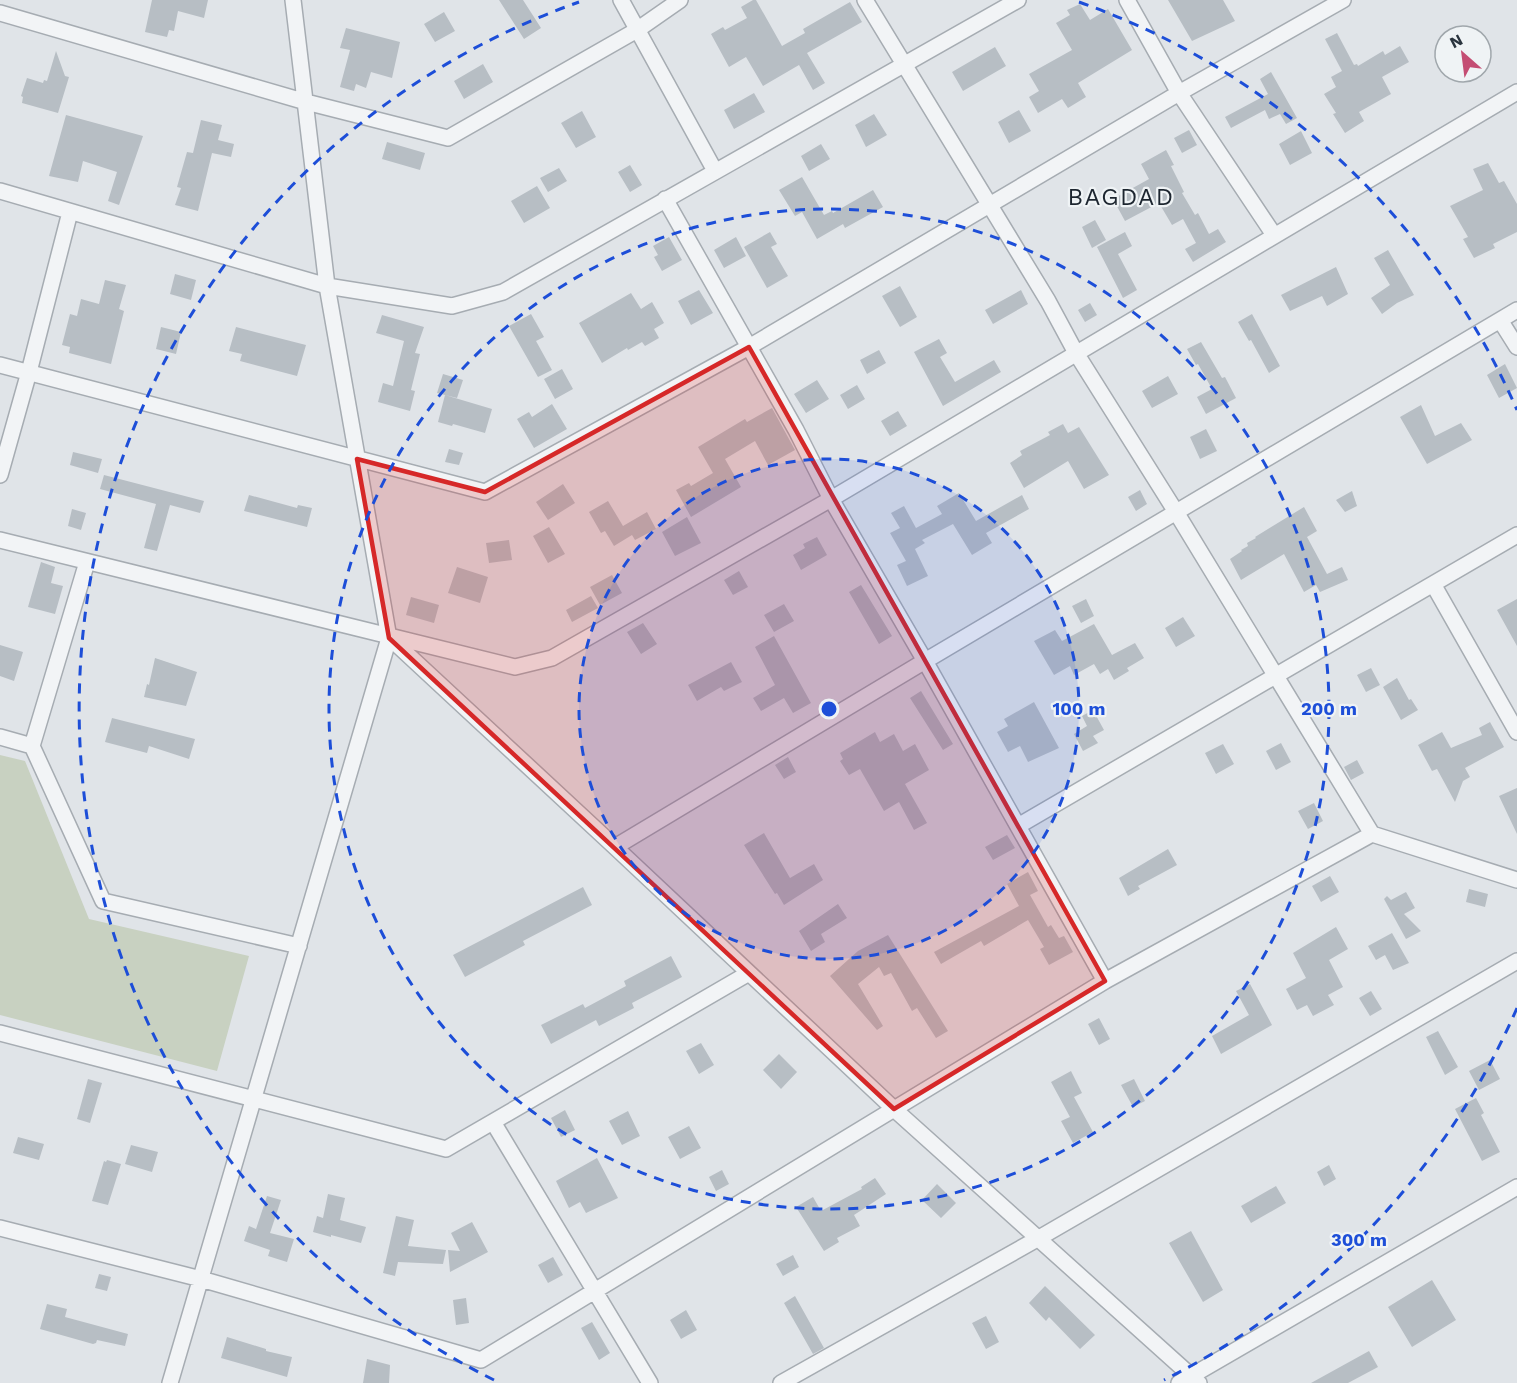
<svg xmlns="http://www.w3.org/2000/svg" width="1517" height="1383" font-family="'Work Sans',sans-serif">
<rect width="100%" height="100%" fill="#e0e4e8"/>
<path fill="#c8d1c1" d="M0,755l25,6 64,158 160,37 -32,115 -217,-56z"/>
<path fill="#b7bec4" d="M152,0h56l-4,18 -26,-7 -4,20 -5,-1 -2,7 -22,-5z
M499,0h24l18,28 -17,11z
M753,0h3l26,46 23,-13 -2,-4 47,-27 12,20 -55,31 18,30 -12,7 -14,-25 -36,21 -17,-29 -17,10 -18,-33 12,-7 2,3 22,-12 -6,-11z
M1168,0h55l12,21 -43,20z
M1080,4l10,16 18,-11 24,41 -54,33 8,14 -18,11 -6,-9 -24,14 -9,-16 10,-6 -10,-17 43,-24 -16,-27 14,-8 -3,-5z
M444,12l11,19 -20,11 -11,-18z
M346,28l54,14 -8,36 -21,-6 -5,16 -10,-4 -2,7 -14,-4 10,-37 -10,-2z
M1337,33l17,32 3,-1 1,2 25,-15 2,4 15,-9 9,16 -27,15 9,17 -32,18 5,9 -19,12 -12,-19 3,-1 -12,-19 12,-7 -5,-10 11,-6 -17,-32z
M995,47l11,19 -43,25 -11,-19z
M56,51l9,25 4,1 -11,36 -36,-10 1,-6 -2,-1 6,-18 16,5 1,-3 3,1z
M483,64l10,18 -29,17 -10,-18z
M1271,72l26,46 -11,6 -6,-10 -11,5 -4,-9 -34,18 -6,-11 43,-23 -8,-15z
M754,93l11,19 -31,17 -10,-19z
M1019,110l12,21 -22,12 -11,-21z
M582,111l14,26 -20,11 -15,-25z
M874,114l13,21 -21,12 -11,-22z
M66,115l77,21 -24,69 -11,-4 9,-29 -34,-11 -5,21 -29,-6z
M201,120l21,5 -4,15 16,4 -3,13 -19,-4 -14,58 -23,-6 6,-17 -4,-1 10,-35 6,1z
M1189,130l8,15 -15,8 -8,-15z
M1301,131l11,22 -22,12 -11,-21z
M387,142l38,11 -5,17 -38,-11z
M821,144l9,15 -21,12 -8,-15z
M1166,150l8,15 -3,1 13,26 -2,1 13,22 3,-2 11,21 9,-5 8,13 -33,20 -8,-13 11,-6 -13,-24 -11,6 -13,-22 -34,18 -12,-22 36,-20 -8,-15z
M1488,163l11,20 5,-2 13,23v28l-24,12 2,4 -21,10 -11,-19 5,-2 -18,-31 33,-16 -10,-21z
M630,165l12,20 -12,7 -12,-20z
M559,168l8,13 -19,11 -8,-14z
M802,177l22,38 8,-4 1,2 40,-23 10,17 -38,21 -2,-4 -26,15 -15,-27 -7,4 -16,-26z
M537,186l13,22 -26,15 -13,-22z
M1095,220l11,20 -14,8 -10,-21z
M770,232l7,12 -6,3 17,29 -21,12 -23,-41z
M1125,232l7,14 -14,8 19,36 -14,8 -26,-51z
M669,237l13,23 -20,11 -8,-14 4,-2 -5,-9z
M736,237l10,19 -22,12 -10,-18z
M1388,250l26,45 -17,8 -15,11 -11,-16 19,-13 -16,-27z
M1336,267l12,27 -21,12 -5,-10 -32,15 -9,-16z
M175,274l21,6 -5,20 -21,-6z
M105,280l21,5 -7,24 5,2 -13,53 -42,-11 1,-6 -8,-2 8,-31 7,2 4,-17 18,5z
M900,286l17,31 -17,10 -18,-31z
M699,290l14,23 -22,12 -13,-24z
M1021,290l7,14 -35,20 -8,-14z
M631,293l10,16 11,-7 12,21 -10,6 5,9 -14,8 -3,-4 -14,8 -1,-2 -25,15 -23,-40z
M1090,303l7,12 -12,7 -7,-12z
M531,314l13,23 -8,4 16,29 -14,7 -29,-51z
M1252,314l28,52 -11,7 -18,-33 -2,1 -11,-19z
M382,315l42,12 -9,26 5,1 -9,36 4,1 -5,20 -32,-9 5,-19 10,3 11,-45 -28,-8z
M161,327l20,5 -5,22 -20,-5z
M236,327l70,18 -9,31 -57,-15 2,-7 -13,-3z
M939,339l8,14 -7,4 15,25 39,-22 7,12 -58,34 -29,-54z
M1201,342l21,36 3,-1 11,21 -30,16 -9,-17 15,-8 -14,-25 -2,1 -9,-16z
M879,350l7,13 -19,11 -7,-14z
M1505,364l12,24 -18,10 -12,-23z
M562,369l11,20 -18,10 -11,-20z
M443,374l20,6 -6,18 -20,-5z
M1168,376l10,18 -26,14 -10,-17z
M817,380l12,19 -23,14 -12,-19z
M857,385l8,14 -17,10 -8,-14z
M445,395l47,14 -7,24 -32,-9 -1,2 -14,-4z
M552,404l15,25 -33,19 -17,-29 12,-7 3,5z
M1421,405l14,31 26,-13 11,17 -45,24 -27,-47z
M772,408l23,42 -27,15 -13,-24 -30,18 16,28 -50,30 -15,-27 13,-7 2,3 22,-13 -15,-26 47,-28 2,3z
M898,411l9,15 -17,10 -9,-15z
M1063,424l5,9 11,-6 30,48 -25,14 -16,-28 -44,27 -14,-25 12,-8 -2,-4 30,-16 -2,-3z
M1206,429l11,22 -17,8 -10,-22z
M449,449l14,4 -4,12 -14,-3z
M73,452l29,7 -4,14 -28,-8z
M104,475l100,26 -4,12 -30,-8 -13,46 -13,-3 12,-44 -56,-15z
M563,484l12,19 -27,17 -12,-18z
M1140,490l7,14 -11,7 -8,-14z
M1352,491l5,15 -12,6 -9,-12z
M959,493l17,28 46,-26 7,14 -43,24 6,10 -20,12 -19,-31 -31,16 3,3 -10,6 13,27 -21,10 -10,-21 9,-4 -16,-28 10,-5 -9,-15 13,-7 12,22 26,-14 -5,-8z
M249,495l48,13 1,-3 14,3 -5,19 -63,-16z
M608,501l15,25 24,-14 9,17 -21,11 -3,-5 -18,11 -9,-15 -4,2 -12,-21z
M1304,507l13,24 -10,6 20,37 15,-7 6,13 -28,12 -4,-7 -12,7 -20,-38 -43,26 -11,-21 12,-8 -1,-1 7,-4 -1,-3 9,-5 -1,-1z
M72,509l14,4 -5,17 -13,-4z
M687,517l14,26 -26,13 -13,-24z
M549,527l16,27 -17,9 -15,-27z
M817,537l10,18 -26,15 -8,-15 12,-7 -2,-4z
M509,540l3,20 -23,3 -3,-20z
M41,562l14,5 -4,16 12,3 -8,28 -27,-7z
M457,567l31,10 -8,26 -32,-10z
M739,571l9,16 -15,8 -9,-15z
M612,575l10,18 -22,12 -10,-18z
M861,585l31,51 -13,8 -30,-52z
M591,596l7,12 -26,14 -6,-12z
M411,597l28,8 -5,18 -28,-8z
M1086,599l8,17 -13,7 -9,-17z
M1517,599v47l-20,-36z
M784,604l10,17 -20,11 -10,-17z
M1183,617l12,19 -19,11 -11,-19z
M643,623l14,21 -16,10 -14,-22z
M1094,624l18,31 23,-12 9,15 -17,10 2,3 -15,9 -6,-11 -8,5 -6,-10 -20,11 -4,-9 -16,9 -20,-34 21,-11 7,11z
M774,636l37,67 -18,10 -9,-15 -23,13 -8,-13 22,-13 -20,-38z
M0,645l23,7 -9,29 -14,-5z
M155,658l42,14 -11,34 -42,-9 3,-13 2,1z
M731,662l11,20 -18,9 -3,-4 -24,14 -9,-16z
M1371,668l9,17 -14,7 -9,-17z
M1397,678l12,22 2,-1 7,11 -17,10 -18,-33z
M921,691l32,53 -10,6 -33,-52z
M1034,702l25,46 -31,14 -8,-16 -12,6 -11,-20 11,-6 -4,-7z
M1093,710l11,20 -11,6 5,7 -15,8 -9,-17 13,-8 -5,-10z
M112,718l83,21 -6,20 -40,-13 -2,7 -42,-11z
M1490,722l14,25 -39,21 5,9 -7,4 -8,21 -18,-33 -5,2 -14,-26 24,-13 9,16 31,-13 -3,-7z
M875,732l5,10 14,-8 9,17 12,-7 14,26 -24,14 22,39 -13,7 -15,-28 -15,9 -24,-42 -11,6 -9,-14 3,-2 -3,-6z
M1281,743l10,19 -15,8 -10,-19z
M1223,744l11,20 -18,10 -11,-21z
M788,757l8,15 -12,7 -9,-14z
M1357,760l7,13 -13,7 -7,-13z
M1517,788v46l-18,-38z
M1314,803l9,18 -15,8 -10,-18z
M764,833l26,45 24,-14 9,16 -39,25 -7,-12 -2,1 -31,-49z
M1007,835l8,13 -22,12 -8,-13z
M1168,849l9,16 -39,21 2,3 -12,7 -9,-18z
M1028,872l10,19 -8,4 18,32 3,-2 8,13 5,-2 9,16 -24,13 -9,-16 4,-2 -16,-27 -44,26 -3,-5 -40,23 -7,-12 85,-46 -12,-22z
M1330,876l9,16 -18,10 -9,-16z
M583,887l9,18 -69,36 2,4 -60,32 -12,-22z
M1469,889l19,5 -3,13 -19,-5z
M1406,892l9,16 -11,6 17,17 -15,8 -22,-40 3,-3 4,4z
M838,904l9,14 -26,16 4,8 -14,9 -12,-20z
M1336,927l12,22 -19,11 14,27 -15,8 6,10 -21,11 -6,-11 -10,5 -11,-21 20,-11 -13,-25z
M1392,933l17,30 -16,7 -8,-15 -9,5 -8,-14z
M888,935l60,96 -12,7 -19,-30 -5,3 -21,-38 -7,3 -5,-9 -21,17 25,42 -6,4 -47,-54 28,-25z
M671,956l11,21 -50,26 2,5 -35,18 -3,-6 -45,24 -10,-19 42,-21 2,4 41,-22 -2,-5z
M1250,984l22,41 -51,29 -9,-18 37,-21 -13,-24z
M1371,991l11,18 -12,7 -11,-18z
M1099,1018l11,21 -11,6 -11,-21z
M1438,1031l20,36 -13,8 -19,-38z
M701,1043l13,22 -15,9 -13,-23z
M779,1054l18,18 -16,17 -18,-19z
M1490,1060l10,19 -21,11 -10,-19z
M1071,1071l11,22 -8,4 19,35 -20,11 -12,-22 9,-4 -19,-35z
M88,1079l14,4 -12,40 -13,-4z
M1134,1079l11,22 -12,6 -12,-22z
M1476,1098l8,15 -3,2 19,37 -18,9 -27,-52z
M565,1110l10,20 -14,7 -10,-19z
M628,1111l12,25 -18,9 -13,-24z
M689,1126l12,22 -21,11 -12,-22z
M18,1137l26,7 -5,16 -26,-7z
M131,1145l27,7 -6,20 -27,-8z
M597,1158l21,40 -32,15 -6,-11 -11,6 -13,-27z
M107,1160l14,4 -13,41 -16,-4 12,-40 2,1z
M1329,1165l7,14 -12,7 -7,-14z
M722,1170l7,14 -13,7 -7,-14z
M875,1178l11,16 -32,21 6,11 -23,12 2,4 -15,9 -28,-44 17,-10 8,14 41,-22 -1,-2z
M937,1184l19,19 -15,15 -19,-18z
M1276,1186l10,17 -35,20 -10,-17z
M328,1194l17,4 -5,22 26,7 -5,16 -30,-8v2l-18,-5 4,-16 6,2z
M267,1196l14,4 -11,33 24,6 -7,23 -19,-6 2,-6 -26,-9 5,-15 7,3z
M396,1216l18,4 -6,26 38,4 -3,14 -45,-2 -3,14 -12,-3z
M472,1222l16,30 -38,20 -2,-22 12,1 -9,-18z
M1191,1231l32,59 -20,12 -34,-59z
M793,1255l6,12 -16,9 -7,-12z
M553,1257l10,18 -15,8 -10,-18z
M99,1274l12,3 -4,14 -12,-3z
M1432,1280l24,40 -44,27 -24,-40z
M1045,1286l50,49 -15,14 -31,-32 -3,4 -17,-18z
M795,1296l29,52 -11,6 -29,-51z
M466,1298l3,25 -13,2 -3,-25z
M47,1304l20,5 -2,8 63,17 -3,12 -28,-6 -1,3 -3,1 -53,-15z
M686,1310l11,20 -16,9 -11,-19z
M986,1316l13,26 -13,7 -14,-26z
M592,1322l18,31 -11,7 -18,-32z
M227,1337l39,12v2l26,6 -5,20 -66,-19z
M1369,1351l9,16 -30,16h-37z
M367,1359l23,6 -1,18h-26z"/>
<g fill="none" stroke-linecap="round" stroke-linejoin="round">
<defs>
<path id="minor" d="M621,0l94,171
M865,0l183,301 28,52 100,159 196,322
M1127,0l52,93 95,142
M0,13l306,89 142,36 189,-108 43,-30
M0,191l327,95 125,20 51,-14 515,-292
M665,199l131,231 35,69 94,162 180,320
M1500,320l17,27
M0,365l485,127 264,-145 430,-254 164,-93
M0,475l29,-103 41,-160
M0,540l515,127 37,-9 279,-159 686,-407
M87,562l-55,184 71,155 196,45
M1433,584l84,148
M392,640l223,207 279,262 305,274
M0,737l32,9
M1018,826l499,-291
M615,847l310,-186 592,-351
M0,1033l446,116 303,-176
M493,1122l157,261
M0,1228l201,51 280,81 624,-379 267,-147 145,46
M170,1383l219,-745 -62,-352 -34,-286
M781,1383l258,-145 478,-277
M1179,1383l338,-196"/>
</defs>
<use href="#minor" stroke="#a6acb2" stroke-width="18"/>
<use href="#minor" stroke="#f2f4f6" stroke-width="15"/>
</g>
<path fill="#d62828" fill-opacity="0.2" stroke="#d62828" stroke-width="4.5" stroke-linejoin="round" d="M749,347l356,634 -211,128 -505,-471 -32,-179 128,33z"/>
<circle cx="829" cy="709" r="250" fill="#1d4ed8" fill-opacity=".12"/>
<g fill="none" stroke="#1d4ed8" stroke-width="3" stroke-dasharray="10 8">
<circle cx="829" cy="709" r="250"/>
<circle cx="829" cy="709" r="500"/>
<path d="M1517 1008A750 750 0 0 1 1164 1380M494 1380A750 750 0 0 1 579 2M1079 2A750 750 0 0 1 1517 410"/>
</g>
<g text-anchor="middle" dominant-baseline="central" stroke-width="4.5" stroke-linejoin="round" paint-order="stroke">
<g font-size="24" letter-spacing="1.5" fill="#1c252f" stroke="#eff3f5">
<text x="1121" y="197">BAGDAD</text>
</g>
</g>
<circle cx="829" cy="709" r="9" fill="#1d4ed8" stroke="#eff3f5" stroke-width="3"/>
<g font-size="18" text-anchor="middle" font-weight="bold" fill="#1d4ed8" stroke="#eff3f5" stroke-width="4.5" stroke-linejoin="round" paint-order="stroke">
<text x="1079" y="715">100 m</text>
<text x="1329" y="715">200 m</text>
<text x="1359" y="1246">300 m</text>
</g>
<g transform="translate(1463 54) rotate(332)"><circle r="28" fill="#eff3f5" stroke="#a0a7ac" stroke-width="1.5"/>
<path d="M0-4.5L10 22L0 15L-10 22Z" fill="#c44d73"/>
<text y="-9" font-size="16" font-weight="bold" text-anchor="middle" fill="#2a343e">N</text>
</g>
</svg>
